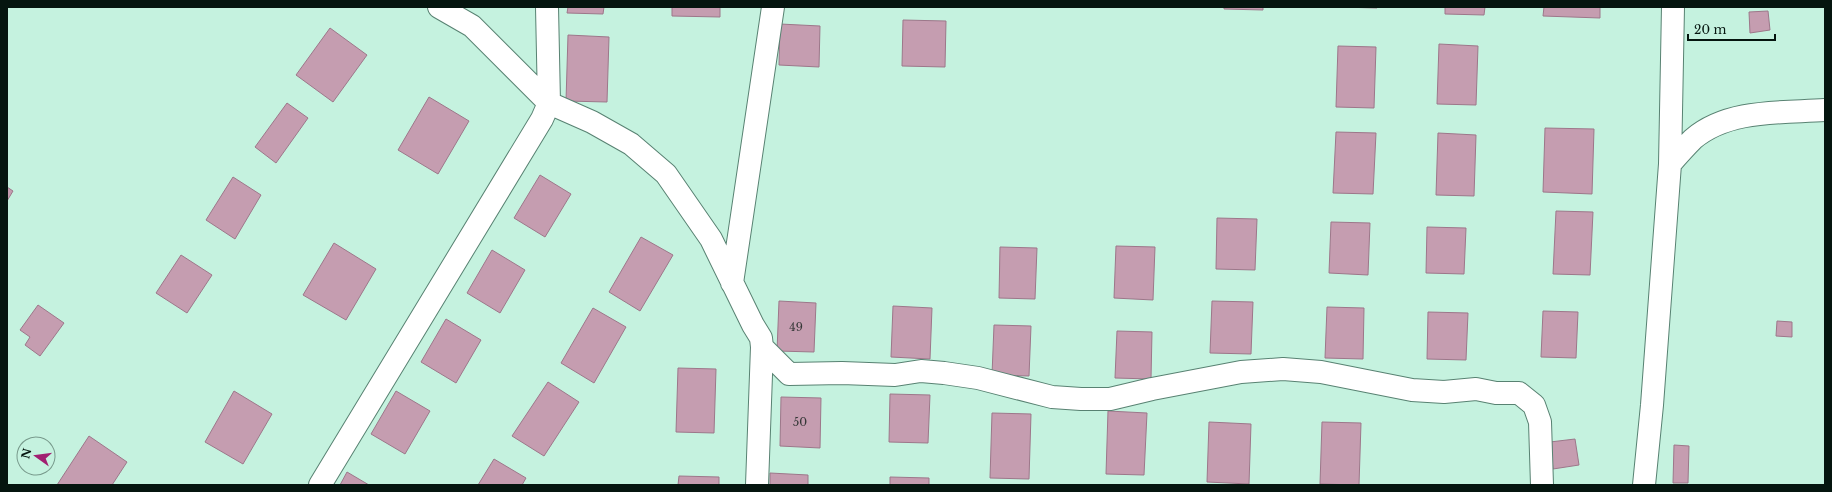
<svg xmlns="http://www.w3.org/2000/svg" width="1832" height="492" font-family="'Libre Baskerville',serif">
<rect width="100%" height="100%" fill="#c5f2df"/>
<path fill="#c59db0" stroke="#9d778a" d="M568,7h36l-1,7 -36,-1z
M672,7h48v10l-48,-1z
M1224,7h39v3l-39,-1z
M1340,7h37v1z
M1445,7h40l-1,8 -39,-1z
M1544,7h56v11l-57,-2z
M1768,11l2,19 -20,3 -1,-21z
M903,20l43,1 -1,46 -43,-1z
M780,24l40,2 -1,41 -40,-2z
M330,28l37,27 -34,47 -37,-27z
M568,35l41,2 -2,65 -41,-1z
M1439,44l39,2 -2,59 -39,-1z
M1338,46l38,1 -2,61 -38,-1z
M429,97l40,24 -31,53 -40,-24z
M287,103l21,15 -32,45 -21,-16z
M1545,128l49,1 -2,65 -49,-2z
M1336,132l40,1 -3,61 -40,-1z
M1438,133l38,2 -2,61 -38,-1z
M540,175l31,19 -26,43 -31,-19z
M233,177l28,18 -26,44 -29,-19z
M7,187l6,4 -6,10z
M1556,211l37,1 -3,63 -37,-1z
M1217,218l40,1 -2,51 -39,-1z
M1331,222l39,1 -2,52 -39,-2z
M1427,227l39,1 -2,46 -38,-1z
M641,237l32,18 -33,56 -31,-19z
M334,243l42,26 -30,51 -43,-25z
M1116,246l39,1 -2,53 -39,-2z
M1000,247l37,1 -2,51 -36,-1z
M492,250l33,20 -25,43 -33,-20z
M181,255l31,20 -25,38 -31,-20z
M779,301l37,2 -2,49 -37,-1z
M1212,301l41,1 -2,52 -41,-1z
M38,305l26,18 -24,33 -15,-11 5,-8 -10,-7z
M893,306l39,2 -2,51 -39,-2z
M1327,307l37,1 -1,51 -38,-1z
M593,308l33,19 -32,56 -33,-20z
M1543,311l35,1 -2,46 -35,-1z
M1428,312l40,1 -2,47 -39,-1z
M446,319l35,21 -25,43 -35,-21z
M1777,321l15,1v15l-16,-1z
M994,325l37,1 -2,50 -37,-1z
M1117,331l35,1 -1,47 -36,-1z
M678,368l38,1 -2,64 -38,-1z
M548,382l31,20 -35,54 -32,-20z
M234,391l38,23 -29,50 -38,-22z
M396,391l34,20 -25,43 -34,-20z
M890,394l40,1 -2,48 -39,-1z
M781,397l40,1 -1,50 -40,-2z
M1108,411l39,2 -3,62 -38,-1z
M992,413l39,1 -2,65 -39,-1z
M1209,422l42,2 -2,60 -42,-2z
M1322,422l39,1 -2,62 -39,-1z
M89,436l38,26 -15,23h-55z
M1575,439l4,26 -26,4 -3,-27z
M1674,445l15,1 -1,37h-15z
M494,459l32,19 -4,7h-44z
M347,472l22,13h-29z
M770,473l38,2v10h-38z
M679,476l40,1v8h-41z
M890,477l39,1v7h-39z"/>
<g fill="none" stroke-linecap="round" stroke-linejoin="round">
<defs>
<path id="minor" d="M439,7l33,19 77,77 43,19 39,22 35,30 45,65 42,86 8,13 1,9 27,27 53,-1 53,2 26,-4 23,2 34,5 74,19 29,2h29l42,-10 89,-17 42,-3 38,3 91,18 32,2 32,-3 20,4h23l15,12 6,17 2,63
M1670,164l3,-157
M732,283l41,-276
M320,485l222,-366 7,-16 -2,-96
M757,485l5,-138
M1644,485l8,-80 18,-241c7,-8 15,-17 23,-25 35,-30 88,-26 132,-29"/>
</defs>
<use href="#minor" stroke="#588272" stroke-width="24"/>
<use href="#minor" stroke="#fff" stroke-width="22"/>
</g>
<g text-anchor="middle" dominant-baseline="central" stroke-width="3.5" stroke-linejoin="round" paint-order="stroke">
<g font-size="11" fill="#353737">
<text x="796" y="327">49</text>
<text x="800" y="422">50</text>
</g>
</g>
<rect width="1832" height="492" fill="none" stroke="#05150f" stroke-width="16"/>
<g transform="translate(36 456) rotate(284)"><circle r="19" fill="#c5f2df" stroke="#789a8c"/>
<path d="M0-3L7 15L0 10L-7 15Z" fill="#a12071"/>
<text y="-6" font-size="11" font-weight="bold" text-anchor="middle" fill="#05150f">N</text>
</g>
<path d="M1688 34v6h87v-6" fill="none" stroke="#05150f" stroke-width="2"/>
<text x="1694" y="34" font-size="12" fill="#05150f" stroke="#c5f2df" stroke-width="3" paint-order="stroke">20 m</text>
</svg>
